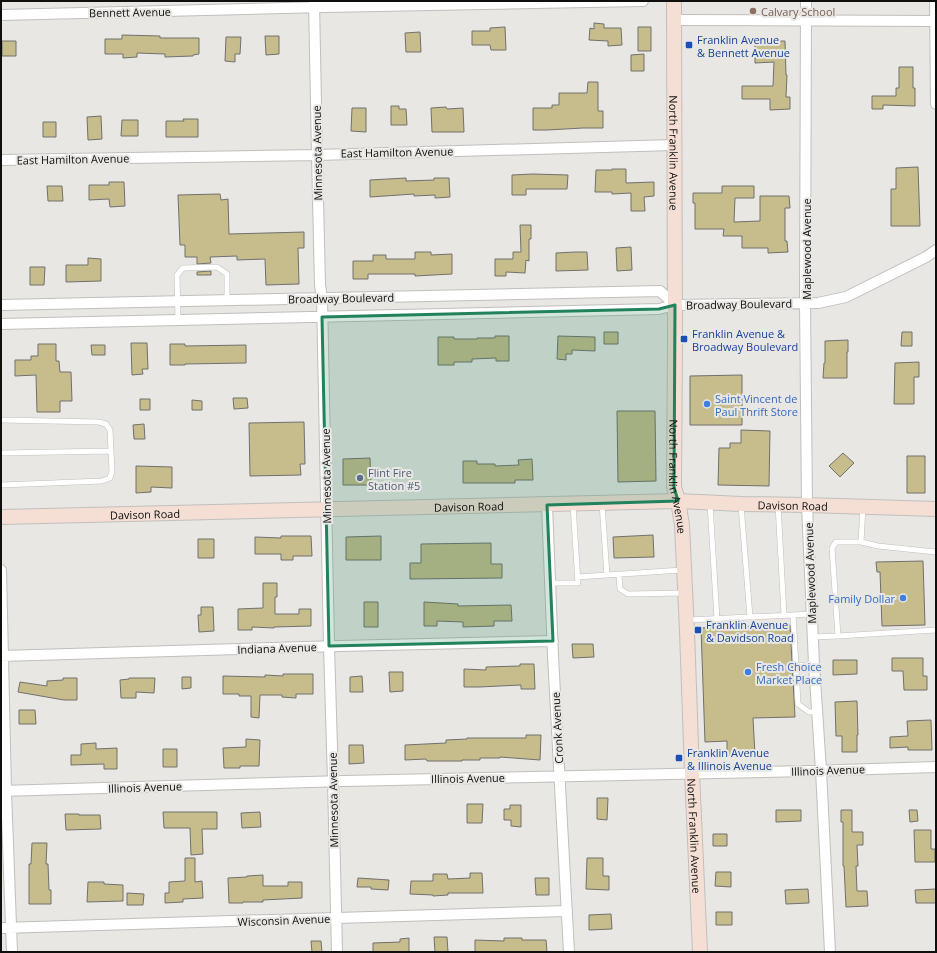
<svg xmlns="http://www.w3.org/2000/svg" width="937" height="953" font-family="'Open Sans',sans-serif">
<rect width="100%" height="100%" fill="#e8e7e4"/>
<path fill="#c6bc8c" stroke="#71706d" d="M594,23l10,1v4h17l1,17 -14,1v-5l-19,-1 1,-12 4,1z
M505,27l1,23h-15l-1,-5h-18v-14h18v-3z
M638,27h13v24h-13z
M420,32l1,20h-15l-1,-19z
M122,35l38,1v2h39v16l-6,1v1l-28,1v-3l-28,-1v4l-14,1v-4h-18v-15h17z
M265,36h14v18l-13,1z
M226,37h15l-1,17h-5v8l-10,-1z
M767,40l1,1h17l1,34h1l-1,22h4v12l-20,1v-11h-28v-13h31l1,-24 -19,1v-22z
M2,41h14v15h-14z
M644,54v17h-13v-16z
M899,67h14v21h2v18l-32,-1v4h-11v-13h24v-8h3z
M588,82h10v29h5v17h-20l-36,2h-14v-22h19v-3h7v-12h28z
M391,106h8v3h7l1,16h-16z
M446,107l1,2 16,-1 1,24h-32l-1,-24z
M352,108h14v24l-15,-1z
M101,116l1,23 -14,1 -1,-23z
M183,119h15v18h-32v-16h18z
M122,120h16v16h-17z
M43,122h13v15h-13z
M918,167l2,59h-29v-37h5v-21z
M612,169h14v14l28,-1v14l-10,1 1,14h-14v-18l-19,1v-2h-17l1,-22h16z
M533,174l35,1 -1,14h-41v6h-14v-20z
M406,178v3l28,-1v-2h15l1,19 -15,1v-3l-21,1v-2l-44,3v-17z
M109,182h15l1,24 -15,1 -1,-8 -20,1v-15h20z
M47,186h15l1,15h-15z
M722,186h32v12h-19l-1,24 26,-1v-25h29l1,12h-5v33h2l1,11 -20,1v-5h-26v-12h-19l1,-7h-29v-26h-2v-10h29z
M220,194l1,6 7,-1 1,35 75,-2v16h-6l1,36 -33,1 -1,-26 -28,1v-4l-27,1 1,6 -14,1v-7h-12v-12h-5l-2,-50z
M520,225h11v14h-2v22l-3,-1 -1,13 -19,-1v4h-11v-17h18v-7h8z
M631,247l1,23 -15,1 -1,-23z
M415,252h16v3l21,-1v20l-37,2v-2h-47v5h-15v-18h20v-6h13v4h29z
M575,252h12l1,18 -32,1v-18z
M88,258l13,1v22l-35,1v-17h22z
M30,267h15l-1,18h-14z
M211,271v4h-14v-3z
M604,332h14v12h-14z
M902,332h10v14h-11z
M495,336h14v25h-13v-3l-24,1v3h-18v3h-16v-28h16v2h23v-1h18z
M558,336l37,1v14l-23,-1v4h-6v6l-9,-1z
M848,340v12h-1v26h-24l1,-15h1v-22z
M131,343h16l1,26h-6l1,5 -11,1z
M38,344h18v17h3l1,11h11l1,29h-12v11h-23l-1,-37 -21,1v-16h16v-4h7z
M170,344h15v2l61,-1v18l-61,1v1h-15z
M91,345h14v10h-13z
M919,362v15h-5v27h-20l1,-41z
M742,375v50h-52v-49z
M233,398h14l1,10 -14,1z
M140,399h10v11h-10z
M192,400l10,1v9h-10z
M617,411h38l1,70 -38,1z
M304,422l1,42h-5l1,11 -51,1 -1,-53z
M144,424l1,15h-11l-1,-14z
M741,430l29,1 -1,55 -51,-1 1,-37h11v-5h11z
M843,453l11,10 -14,14 -11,-11z
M907,456h18v37h-18z
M370,458l1,27h-28v-26z
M532,459l1,21h-18v3h-52v-22h14v3h18v2l24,-1 -1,-5z
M136,466l36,1v21l-21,-1v5l-15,1z
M653,535l1,22 -40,1 -1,-21z
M281,536h30l1,20h-19v4h-12v-6h-26v-17l26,1z
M381,536v24h-35v-23z
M198,539h16v19h-16z
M491,543v21h11v14l-92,1v-16h11v-19z
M923,561l2,64 -43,1 -2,-54h-3l-1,-10z
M263,583h14v14h-2v17h24v-5h12v17l-37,1v1l-22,-1v3h-14v-21l25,-1z
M364,602h14v25h-14z
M424,602l34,2v2l53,-1 1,16h-18v5l-31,1v-5l-26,-1v5h-13z
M201,607h12l1,24 -15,1 -1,-17h3z
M790,625l5,92 -42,1 2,37 -28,1v-15l-22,1 -4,-114z
M572,644h21l1,13 -21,1z
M892,658h31v18h4v14h-23l-1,-19h-11z
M833,660h24v14l-24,1z
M520,664h14l1,25h-14v-4l-42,2h-15v-18l22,1v-3l34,-1z
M389,672h14v19l-13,1z
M283,674h30v20h-17v4l-14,-1v-2h-22l-1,23 -8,-1v-21h-12v-2h-16v-18l42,1v-2l18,1z
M362,676l1,16h-13v-15z
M182,677h9v11l-9,1z
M63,678h14v22h-13l-46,-8 2,-10 27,4v-5l16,-1z
M129,678h26l-1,15 -18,-1v6h-15l-1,-18 9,-1z
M857,701l1,34h-1v17h-15v-16h-6l-1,-34z
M19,710h16l1,14h-17z
M931,720l1,30h-24v-3l-18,1v-11l18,-1 -1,-15z
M526,735h15l-1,25 -40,-3v1h-20v2h-18v1h-35l-1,-2 -21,1v-15l41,-2v-3l21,-1v-1h59z
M246,739l14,1 -1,26h-19v2h-16l-1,-20 23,-1z
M96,743v6l21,-1v21h-13v-5l-33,1v-10h10v-11z
M349,745h14l1,18 -15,1z
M163,749h14v18h-14z
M597,798h11l-1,22 -10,-1z
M467,804h16l-1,19h-15z
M510,805h11v22l-10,-1v-6h-7v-11h6z
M776,810h25v11l-25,1z
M841,810h11v22h11v13h-6l1,21h-2l1,25h10l1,15 -22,1 -2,-41h-1v-44h-2z
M909,810h8l1,11 -8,1z
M163,812h54v17h-15l1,25 -12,1 -1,-27h-26z
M260,812l1,15 -19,1 -1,-15z
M65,814h14v1h21l1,14 -35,1z
M914,830h17v19h4v13h-20z
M713,834h14v12h-14z
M32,843h15l-1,21h2l1,26h2v14h-22v-40h2z
M185,858h10v24l7,-1 1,17 -20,1v3l-18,1v-10h4v-11l16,-1z
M587,858h16v18h6v14l-23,-1z
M716,872h15v15l-16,-1z
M470,873h12l1,20h-35v2l-15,1v-1l-23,-1 1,-13h22v-7h14l1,5 22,-1z
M263,875v11h25v-4h14v16l-39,2v2h-20v1h-14l-1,-25 19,-1v-1z
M358,878l31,2 -1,10 -17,-1v-2h-14z
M535,878h14v17h-13z
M88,882h16v2l19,1v16l-36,1z
M808,889l1,14 -23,1 -1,-14z
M936,889v14h-20l-1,-13z
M127,893l17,1 -1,11h-16z
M716,912h16v13h-16z
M611,914l1,15 -23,1v-15z
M434,937h13l1,15h-13z
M409,938v14h-36v-9l27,-1v-3z
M504,938h18v2h24l1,12h-72v-12l29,1z
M311,941h10l1,11h-10z"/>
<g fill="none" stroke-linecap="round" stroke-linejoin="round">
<defs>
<path id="lane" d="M178,320l-1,-45 6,-7 34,-1 10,7v26
M1,420l98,2 7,2 4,6 2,41 -2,7 -8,3 -101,4
M1,453l110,-2
M602,504l5,71
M710,504l7,115
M741,505l9,112
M778,505l6,110
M861,542l17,4 58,6
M619,575l1,14 8,5 56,-1
M577,577l105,-7
M550,583h28l-5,-78
M793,615l3,51
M688,620l124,-6
M838,636l-6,-88 4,-6h25l2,-35
M812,637l26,-1 98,-6
M814,664l-18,2 2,38 11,8h8"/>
<path id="street" d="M314,1l3,154 3,130 2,13 7,348 4,135 4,171
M806,1l-1,302 2,202 7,159 7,106 9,182
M935,1l1,103
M1,15l324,-8 318,-6
M674,20l262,1
M1,160l316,-5 357,-10
M1,305l659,-14 15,14
M1,324l658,-15 16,-4 143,-2 28,-6 80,-40 10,-7
M547,505l6,151 16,296
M1,570l5,221 6,161
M1,656l339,-10 213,-5
M1,791l343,-10 465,-10 127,-4
M1,928l566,-17"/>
<g id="secondary">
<path id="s1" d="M674,1l1,338 -1,148 4,14 4,24 5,106 5,142 8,179"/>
<path id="s2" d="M1,517l677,-16 63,3 66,1 129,4"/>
</g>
</defs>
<use href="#lane" stroke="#c0bfbc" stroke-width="6"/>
<use href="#street" stroke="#c0bfbc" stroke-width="12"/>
<use href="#secondary" stroke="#c0bfbc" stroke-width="16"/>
<use href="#lane" stroke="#fff" stroke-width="5"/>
<use href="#street" stroke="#fff" stroke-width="10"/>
<use href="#secondary" stroke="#f5dfd5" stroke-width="14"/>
</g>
<path fill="#21825b" fill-opacity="0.2" stroke="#21825b" stroke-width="3" stroke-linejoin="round" d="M675,305l-1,182 4,14 -131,4 6,136 -224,5 -7,-329 337,-8z"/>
<circle fill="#8d6e63" stroke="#e8e7e4" stroke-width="1.5" cx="753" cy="11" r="4"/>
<g fill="#1a4fb4" stroke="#e8e7e4" stroke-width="1.5">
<rect x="685" y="41" width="8" height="8" rx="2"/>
<rect x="680" y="335" width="8" height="8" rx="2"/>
<rect x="694" y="626" width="8" height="8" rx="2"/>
<rect x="675" y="754" width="8" height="8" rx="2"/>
</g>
<g fill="#3f7fe0" stroke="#e8e7e4" stroke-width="1.5">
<circle cx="707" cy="404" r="4"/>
<circle cx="903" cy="598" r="4"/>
<circle cx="748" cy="672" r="4"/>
</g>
<circle fill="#5c6f8a" stroke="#e8e7e4" stroke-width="1.5" cx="360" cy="478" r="4"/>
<g text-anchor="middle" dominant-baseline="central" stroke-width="4" stroke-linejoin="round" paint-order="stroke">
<g font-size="11" fill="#785e54" stroke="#e8e7e4" text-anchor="start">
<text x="761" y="11">Calvary School</text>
</g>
<g font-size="11" fill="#0f0f0e" stroke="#e8e7e4">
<text transform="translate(130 12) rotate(-1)">Bennett Avenue</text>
<text transform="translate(397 152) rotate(-1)">East Hamilton Avenue</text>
<text transform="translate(317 153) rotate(-91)">Minnesota Avenue</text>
<text stroke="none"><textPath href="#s1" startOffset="152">North Franklin Avenue</textPath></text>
<text transform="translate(73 159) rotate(-1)">East Hamilton Avenue</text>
<text transform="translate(806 249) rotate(-90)">Maplewood Avenue</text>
<text transform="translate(341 298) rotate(-1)">Broadway Boulevard</text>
<text transform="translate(739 304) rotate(-1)">Broadway Boulevard</text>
<text transform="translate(326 476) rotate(-91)">Minnesota Avenue</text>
<text stroke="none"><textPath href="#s1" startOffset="476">North Franklin Avenue</textPath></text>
<text stroke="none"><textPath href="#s2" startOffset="792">Davison Road</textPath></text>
<text stroke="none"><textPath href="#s2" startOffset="468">Davison Road</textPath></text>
<text stroke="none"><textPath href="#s2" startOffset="144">Davison Road</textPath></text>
<text transform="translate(810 573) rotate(-92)">Maplewood Avenue</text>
<text transform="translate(277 648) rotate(-2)">Indiana Avenue</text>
<text transform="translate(557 728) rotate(-93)">Cronk Avenue</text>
<text transform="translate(828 770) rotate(-2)">Illinois Avenue</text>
<text transform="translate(468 778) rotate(-1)">Illinois Avenue</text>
<text transform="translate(145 787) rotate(-2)">Illinois Avenue</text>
<text transform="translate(333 800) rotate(-91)">Minnesota Avenue</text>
<text stroke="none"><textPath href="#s1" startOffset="836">North Franklin Avenue</textPath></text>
<text transform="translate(284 920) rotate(-2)">Wisconsin Avenue</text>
</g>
<g font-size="11" fill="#164399" stroke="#e8e7e4" text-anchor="start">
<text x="697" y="39">Franklin Avenue<tspan x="697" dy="13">&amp; Bennett Avenue</tspan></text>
<text x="692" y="333">Franklin Avenue &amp;<tspan x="692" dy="13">Broadway Boulevard</tspan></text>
<text x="706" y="624">Franklin Avenue<tspan x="706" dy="13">&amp; Davidson Road</tspan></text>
<text x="687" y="752">Franklin Avenue<tspan x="687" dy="13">&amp; Illinois Avenue</tspan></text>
</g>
<g font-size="11" fill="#366cbe" stroke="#e8e7e4" text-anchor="start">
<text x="715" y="398">Saint Vincent de<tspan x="715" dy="13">Paul Thrift Store</tspan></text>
<text x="895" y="598" text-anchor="end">Family Dollar</text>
<text x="756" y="666">Fresh Choice<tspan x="756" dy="13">Market Place</tspan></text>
</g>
<g font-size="11" fill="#4e5e75" stroke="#e8e7e4" text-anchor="start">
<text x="368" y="472">Flint Fire<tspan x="368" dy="13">Station #5</tspan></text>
</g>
</g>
<rect width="937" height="953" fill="none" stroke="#0f0f0e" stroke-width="4"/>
</svg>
